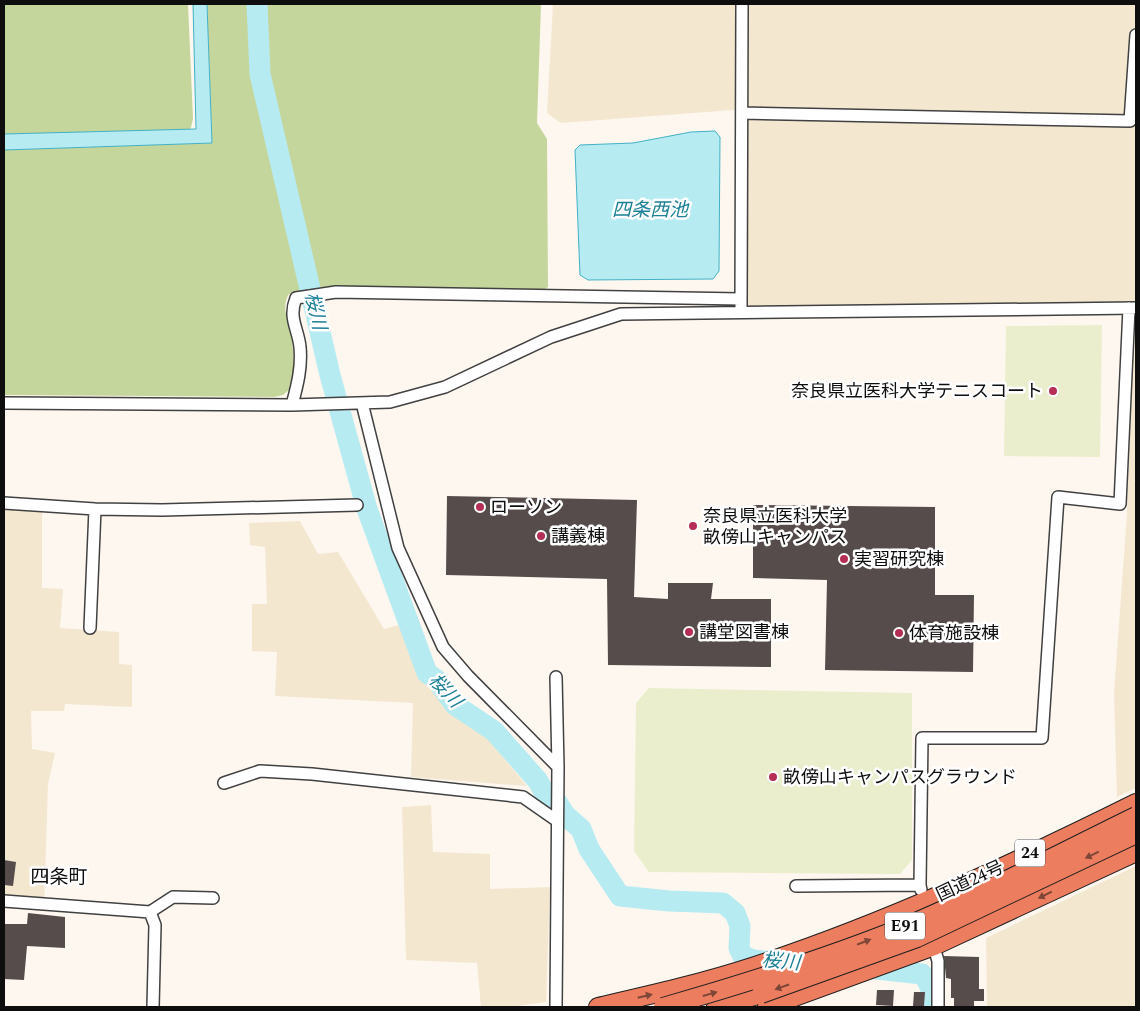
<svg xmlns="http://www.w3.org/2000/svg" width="1140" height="1011" font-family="Spectral,'Noto Sans JP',serif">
<rect width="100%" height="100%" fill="#fef7ef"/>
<path fill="#f3e7d0" d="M553,4h583v784l-19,9 -3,-104 13,-179 7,-200 -387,-5 -1,-200 -185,14 -14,-10z
M4,508l38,2v78l21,1 -3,39 59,4v32l13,1v42l-67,-3 -1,7h-33l1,38 23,4 -7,31 -4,126 -40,-2z
M300,521l18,33 20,-2 46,77 18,-5 27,63 21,25 37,26 40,48 -116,-9 2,-74 -138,-7 2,-44 -25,-1v-47h15l-2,-57 -15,-2 -1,-22z
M431,805l2,47 57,2v35l60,-2 -4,115 -36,5h-29l-4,-44 -71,-3 -4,-153z
M1136,866v141h-149l-1,-69z"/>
<path fill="#c4d69b" d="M4,4h184l5,115 -3,12 -186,3z
M207,4h334l-4,119 10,16 1,148 -6,4 -208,-4 -45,7c-9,13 1,33 3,47 2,16 3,33 -2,48l-7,6 -9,2 -270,-2v-245l208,-7z"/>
<path fill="#ebeecc" d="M1102,325l-2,132 -96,-1 2,-130z
M649,688l263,5v167l-12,14 -251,-2 -15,-21 2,-148z"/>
<path fill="#b7ebf2" stroke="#42b1c5" d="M193,4h14l5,139 -208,7v-16l192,-5z
M715,131l5,6 -1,134 -6,8 -125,1 -8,-5 -5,-125 5,-5 53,-2 58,-11z"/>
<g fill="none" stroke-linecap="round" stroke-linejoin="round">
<path stroke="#b7ebf2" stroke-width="21" d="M257,4l3,70 70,301 37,134 60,164 10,7 18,25 39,26 44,50 12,22 7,-1 8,13 16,14 8,20 31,47 49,5 54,2 12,10 5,13 -1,22 4,8 10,4 24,2
M867,968l55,6c10,11 10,19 10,33"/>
</g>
<path fill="#564c4b" d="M447,496l190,4 -3,97 34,2v-16h45l-2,16h60v68l-163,-2 -1,-86 -161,-4z
M753,505l182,2v88h39l-1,77 -148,-2 2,-90 -74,-2z
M4,860l12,2 -3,24 -9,-1z
M28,913l37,4v31l-38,-2 -3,34 -20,-1v-55h23z
M944,956l35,1v32h5v12h-10v6h-20v-9h-3v-19l-5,-1z
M877,990h17l-1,16 -17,-1z
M914,992h11l-1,14h-11z"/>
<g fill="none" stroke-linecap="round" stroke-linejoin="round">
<defs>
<path id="minor" d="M742,113l388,8 6,-86
M741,307l1,-303
M4,403l288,2 98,-3 55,-15 106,-50 70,-23 515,-6
M362,403l36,145 45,99 25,29 90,91 -2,240
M292,405c5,-19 10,-37 8,-58 -2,-19 -12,-29 -4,-49l40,-6 405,7
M4,503l91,6 67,1 195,-5
M90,628l5,-119
M556,677l2,90
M224,783l36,-12 52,3 211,23 33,23
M920,885l2,-147h120l16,-241 62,7 9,-196
M796,886l124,-1 1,5
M4,901l146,11 23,-15 40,1
M150,912l5,13 -2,82
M932,940l6,21v46"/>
<path id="highway" d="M598,1007c52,-12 105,-24 157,-41 131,-43 258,-102 381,-163
M716,1007l45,-13
M767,1007l167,-61 202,-94"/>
</defs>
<use href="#minor" stroke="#414141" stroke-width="14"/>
<use href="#highway" stroke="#1f1f1f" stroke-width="20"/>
<use href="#minor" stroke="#fff" stroke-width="11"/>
<use href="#highway" stroke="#ec7d5f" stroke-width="18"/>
<defs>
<path id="highway-bridge" d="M761,994l156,-56 219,-104
M663,1007c84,-24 167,-50 248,-83 76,-32 151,-72 225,-108"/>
</defs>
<use href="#highway-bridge" stroke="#1f1f1f" stroke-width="20" stroke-linecap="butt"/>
<use href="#highway-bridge" stroke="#ec7d5f" stroke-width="18"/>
</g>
<defs><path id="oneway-solid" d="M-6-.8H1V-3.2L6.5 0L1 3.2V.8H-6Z" transform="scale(1.25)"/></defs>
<g fill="#7d4636">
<use href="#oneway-solid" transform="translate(1092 855) rotate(154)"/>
<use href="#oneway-solid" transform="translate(1045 895) rotate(154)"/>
<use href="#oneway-solid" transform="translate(864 942) rotate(-21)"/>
<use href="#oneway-solid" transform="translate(782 987) rotate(161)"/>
<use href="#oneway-solid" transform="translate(710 994) rotate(-16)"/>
<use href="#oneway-solid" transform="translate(645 996) rotate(-13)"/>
</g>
<g fill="#b62e55" stroke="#fff" stroke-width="2">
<circle cx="1053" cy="391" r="5"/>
<circle cx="480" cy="507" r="5"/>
<circle cx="693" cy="526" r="5"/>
<circle cx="541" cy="536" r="5"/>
<circle cx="844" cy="559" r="5"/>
<circle cx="689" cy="632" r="5"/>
<circle cx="899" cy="633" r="5"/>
<circle cx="773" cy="777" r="5"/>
</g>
<g text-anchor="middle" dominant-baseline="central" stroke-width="5" stroke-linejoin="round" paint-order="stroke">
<g fill="#fff" stroke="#565656" stroke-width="1">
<rect x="1015" y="839.5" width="30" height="27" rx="4"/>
<rect x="885" y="912.5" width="40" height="27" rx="4"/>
</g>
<g font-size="16" font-weight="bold" fill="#0e0e0e">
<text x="1030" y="853">24</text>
<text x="905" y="926">E91</text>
</g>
<g font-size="18" fill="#0e0e0e" stroke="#fff" text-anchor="start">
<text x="1043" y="391" text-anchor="end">奈良県立医科大学テニスコート</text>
<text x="490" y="507">ローソン</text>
<text x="703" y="516">奈良県立医科大学<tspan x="703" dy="21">畝傍山キャンパス</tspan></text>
<text x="551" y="536">講義棟</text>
<text x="854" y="559">実習研究棟</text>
<text x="699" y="632">講堂図書棟</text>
<text x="909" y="633">体育施設棟</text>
<text x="783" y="777">畝傍山キャンパスグラウンド</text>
</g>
<g font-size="18" fill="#0e0e0e" stroke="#fff">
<text transform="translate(970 881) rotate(-25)">国道24号</text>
</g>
<g font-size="19" font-style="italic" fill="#1e8198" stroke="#fff">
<text x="650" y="210">四条西池</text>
<text transform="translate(315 311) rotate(77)">桜川</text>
<text transform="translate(445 691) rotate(47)">桜川</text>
<text transform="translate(781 962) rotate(5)">桜川</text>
</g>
<g font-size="19" fill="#0e0e0e" stroke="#fff">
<text x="59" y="877">四条町</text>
</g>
</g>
<rect width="1140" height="1011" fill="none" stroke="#0e0e0e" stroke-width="10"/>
</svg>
